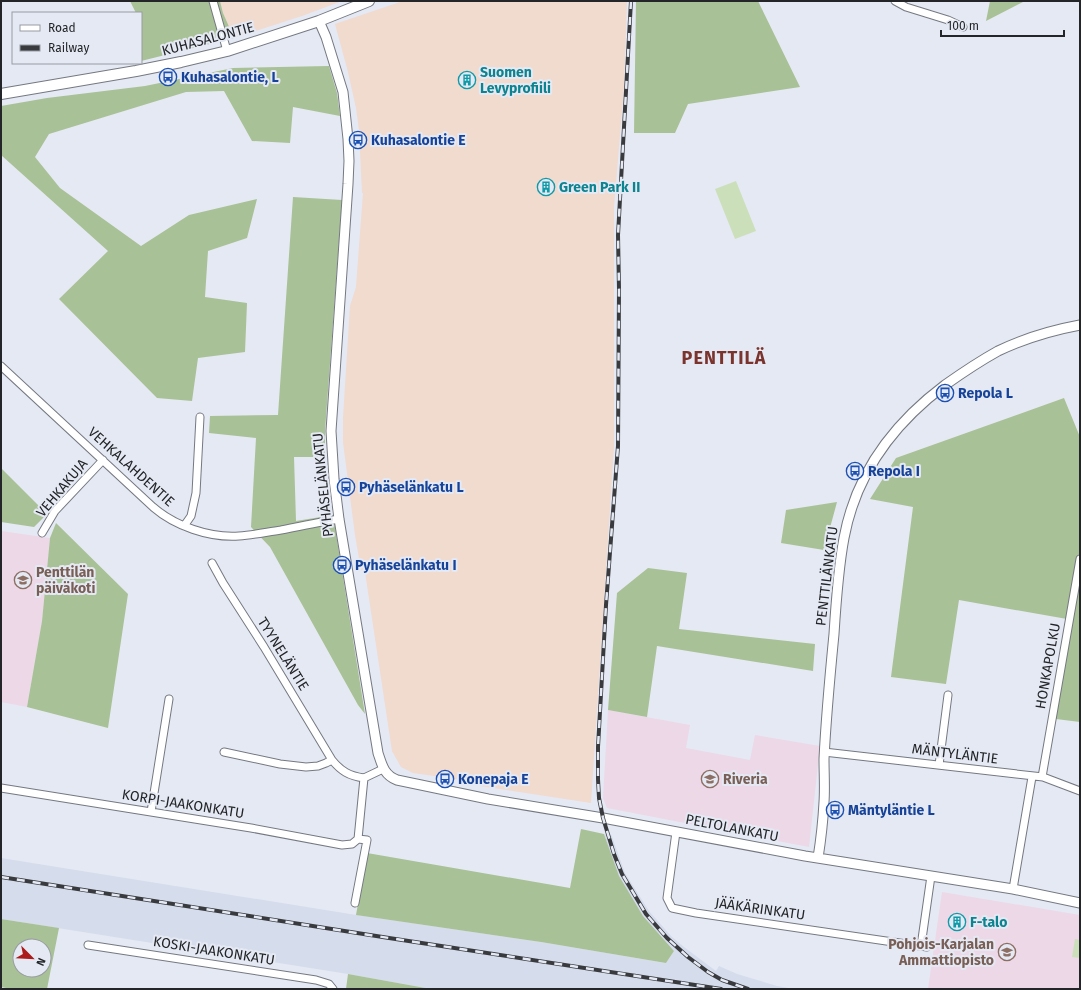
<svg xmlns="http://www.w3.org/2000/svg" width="1081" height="990" font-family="'Fira Sans',sans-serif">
<rect width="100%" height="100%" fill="#e5e9f3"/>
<path fill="#d5dcec" d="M604,834h7l14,39 24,38 22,25 13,11 32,24 3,-5 18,8 40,12 17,3h-363l-83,-15 -347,-55v-61l349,56 191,28 125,21 8,-12 -31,-35 -25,-40z"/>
<path fill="#f1dace" d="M220,1h122l-40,15 -68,22 -11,-25z
M403,1h224l-3,86 -10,120v239l-23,357 -111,-17 -17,-6 -50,-7 -12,-6 -9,-16 -27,-179 -4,-2 -6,-35 -12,-93v-24l7,-112 6,-19 7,-94h-1l-3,-63 -3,-22 -8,-36 -13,-48z"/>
<path fill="#edd8e7" d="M1,531l49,7 -8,83 -15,86 -26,-5z
M608,710l82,15 -4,23 64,12 5,-25 65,11 -11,101 -202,-39 -4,-10z
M942,892l138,23v74h-152z"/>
<path fill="#cbe0ba" d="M736,181l20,50 -21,8 -20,-50z
M1075,939l5,1v18l-8,-1z"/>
<path fill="#a9c196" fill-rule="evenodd" d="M130,1h90l3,12 11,25 -93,23v-48h-5z
M636,1h122l42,86 -112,17 -13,29h-41z
M990,1h35l-39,20z
M329,66l8,27 3,23 -47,-9 -3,36 -38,-2 -28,-50 -38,1 -137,42 -14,23 25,31 81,58 48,-31 68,-16 -10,39 -39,13 -3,46 42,6 -2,49 -47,6 -6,43 -35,-3 -98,-99 49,-48 -107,-96v-49l46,-8 98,-12 88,-18z
M293,197l49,3 -17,231v26h-31l2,64 37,-6 32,199 -7,-9 -88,-158 -19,-20 5,-89 -47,-5 1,-17 68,-1z
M1064,398l16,39v285l-24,-3 -2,-16 13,-84 -108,-19 -13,84 -55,-7 22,-170 -43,-8 26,-41z
M1,468l46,46 -13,13 -33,-5z
M837,502l-13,48 -43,-7 5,-33z
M56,523l72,71 -20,134 -81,-21 15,-86 8,-83z
M648,568l39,5 -8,56 136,15 -2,27 -156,-25 -10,71 -39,-7 9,-117z
M581,829l23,5 15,42 24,40 31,35 -8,12 -125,-21 -185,-27 11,-62 203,35z
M1,919l58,9 -12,61h-36l-10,-2zM20,946h24v24h-24z
M348,974l83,15h-85z"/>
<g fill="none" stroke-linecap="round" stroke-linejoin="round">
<defs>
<path id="minor" d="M213,1l14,50
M895,1l11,6 42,13 15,7
M1,366l152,141c22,19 56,31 86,29 14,-1 28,-4 42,-6 20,-4 39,-8 58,-11
M184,526l7,-10 5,-23 4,-76
M42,533l13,-22 48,-51
M212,563l11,20 41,64 68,113
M224,752l56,12 26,3 12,-1 8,-3 6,-3c9,11 17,16 32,18
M824,752l219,25 37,14
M939,765l9,-70
M1042,777l38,-218
M1,788l250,40 91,17 10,-1 6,-5
M151,812l18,-113
M676,832l-9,66 5,10 24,5 231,34
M358,839l6,-61 19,-9
M1013,889l19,-112
M355,903l12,-63 -9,-1
M88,945l228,35 13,4 4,5
M921,946l10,-70"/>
<path id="tertiary" d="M319,21l7,16 17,55 5,47 1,22 -1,23 -17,247 3,48 5,40 39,234c4,12 6,22 19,27l91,19 115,19 202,38 208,33 67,14
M818,858c3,-19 5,-37 6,-56 1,-14 0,-29 0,-43 2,-42 6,-84 10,-125 2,-32 4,-64 10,-96 12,-65 49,-114 101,-153 17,-12 35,-24 53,-34 25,-12 55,-21 82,-26"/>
<path id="secondary" d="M1,94l135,-23 45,-9 46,-11 92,-30 50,-20"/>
</defs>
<use href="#minor" stroke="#747881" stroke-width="9"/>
<use href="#tertiary" stroke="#747881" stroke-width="11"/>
<use href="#secondary" stroke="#747881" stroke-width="12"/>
<use href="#minor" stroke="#fff" stroke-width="7"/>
<use href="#tertiary" stroke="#fff" stroke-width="9"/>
<use href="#secondary" stroke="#fff" stroke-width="10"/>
<defs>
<path id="rail" d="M631,1l-13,234 1,54 -1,157 -12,159 -8,142v32l1,19 4,20 11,36 8,20 24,40 21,24 21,19 20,15 14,8 26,9
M1,877l388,61 332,51"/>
</defs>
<use href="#rail" stroke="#383a3e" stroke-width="4"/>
<use href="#rail" stroke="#e5e9f3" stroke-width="2.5" stroke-dasharray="8" stroke-linecap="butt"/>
</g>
<defs>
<symbol id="bus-ring" viewBox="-11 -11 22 22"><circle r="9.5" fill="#e5e9f3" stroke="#1a4fb4" stroke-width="1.5"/><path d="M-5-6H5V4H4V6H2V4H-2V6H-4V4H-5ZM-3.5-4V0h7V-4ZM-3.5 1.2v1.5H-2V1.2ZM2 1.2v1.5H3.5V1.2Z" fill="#1a4fb4"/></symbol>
<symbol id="building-ring" viewBox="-11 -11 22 22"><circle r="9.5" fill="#e5e9f3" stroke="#0f9aa8" stroke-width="1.5"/><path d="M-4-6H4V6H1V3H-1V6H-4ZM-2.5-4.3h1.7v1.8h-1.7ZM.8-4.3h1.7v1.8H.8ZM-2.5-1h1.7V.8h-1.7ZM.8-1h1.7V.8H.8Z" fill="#0f9aa8"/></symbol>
<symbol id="school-ring" viewBox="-11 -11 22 22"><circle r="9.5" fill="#e5e9f3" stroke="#8d6e63" stroke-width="1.5"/><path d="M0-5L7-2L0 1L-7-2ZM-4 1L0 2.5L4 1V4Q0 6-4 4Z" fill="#8d6e63"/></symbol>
</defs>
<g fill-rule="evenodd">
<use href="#bus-ring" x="158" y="67" width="20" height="20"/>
<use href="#building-ring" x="457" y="70" width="20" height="20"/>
<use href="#bus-ring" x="348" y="130" width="20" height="20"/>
<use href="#building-ring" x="536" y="177" width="20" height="20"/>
<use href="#bus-ring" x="935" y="383" width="20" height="20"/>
<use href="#bus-ring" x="845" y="461" width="20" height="20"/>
<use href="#bus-ring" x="336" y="477" width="20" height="20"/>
<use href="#bus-ring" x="332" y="555" width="20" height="20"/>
<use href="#school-ring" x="13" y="570" width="20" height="20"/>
<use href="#bus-ring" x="435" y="769" width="20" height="20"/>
<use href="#school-ring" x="700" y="769" width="20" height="20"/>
<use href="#bus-ring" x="825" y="800" width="20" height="20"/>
<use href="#building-ring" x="947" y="912" width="20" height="20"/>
<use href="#school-ring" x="997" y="942" width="20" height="20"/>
</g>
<g text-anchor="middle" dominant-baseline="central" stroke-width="4" stroke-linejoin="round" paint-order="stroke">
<g font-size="14" fill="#232528" stroke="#e5e9f3">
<text transform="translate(208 39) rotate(-15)">KUHASALONTIE</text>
<text transform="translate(131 467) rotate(42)">VEHKALAHDENTIE</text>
<text transform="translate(323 485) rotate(-96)">PYHÄSELÄNKATU</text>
<text transform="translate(62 488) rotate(-50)">VEHKAKUJA</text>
<text transform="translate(827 576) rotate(-83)">PENTTILÄNKATU</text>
<text transform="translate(283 654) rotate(58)">TYYNELÄNTIE</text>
<text transform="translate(1048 666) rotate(-80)">HONKAPOLKU</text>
<text transform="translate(955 754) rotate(7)">MÄNTYLÄNTIE</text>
<text transform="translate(183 804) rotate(9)">KORPI-JAAKONKATU</text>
<text transform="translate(732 828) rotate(11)">PELTOLANKATU</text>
<text transform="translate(760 909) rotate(8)">JÄÄKÄRINKATU</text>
<text transform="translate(214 951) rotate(9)">KOSKI-JAAKONKATU</text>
</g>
<g font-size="14" font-weight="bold" fill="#0d838f" stroke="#e5e9f3" text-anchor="start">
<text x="480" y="72">Suomen<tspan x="480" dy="16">Levyprofiili</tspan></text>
<text x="559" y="187">Green Park II</text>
<text x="970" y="922">F-talo</text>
</g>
<g font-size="14" font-weight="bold" fill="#164399" stroke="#e5e9f3" text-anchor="start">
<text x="181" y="77">Kuhasalontie, L</text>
<text x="371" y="140">Kuhasalontie E</text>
<text x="958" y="393">Repola L</text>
<text x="868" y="471">Repola I</text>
<text x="359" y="487">Pyhäselänkatu L</text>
<text x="355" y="565">Pyhäselänkatu I</text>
<text x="458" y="779">Konepaja E</text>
<text x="848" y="810">Mäntyläntie L</text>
</g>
<g font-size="14" font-weight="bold" fill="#785e54" stroke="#e5e9f3" text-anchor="start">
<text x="36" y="572">Penttilän<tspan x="36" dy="16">päiväkoti</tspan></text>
<text x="723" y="779">Riveria</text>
<text x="994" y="944" text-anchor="end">Pohjois-Karjalan<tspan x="994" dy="16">Ammattiopisto</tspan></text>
</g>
<g font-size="18" font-weight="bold" letter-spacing="1" fill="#7a332d" stroke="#e5e9f3">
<text x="724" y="358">PENTTILÄ</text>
</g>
</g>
<rect width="1081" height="990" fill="none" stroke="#232528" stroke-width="4"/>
<rect x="12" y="12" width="130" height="52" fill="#e5e9f3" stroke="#979ba2"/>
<rect x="20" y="25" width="20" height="6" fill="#ffffff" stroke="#979ba2"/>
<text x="48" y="32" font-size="12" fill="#232528">Road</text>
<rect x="20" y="45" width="20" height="6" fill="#383a3e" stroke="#979ba2"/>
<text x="48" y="52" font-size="12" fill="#232528">Railway</text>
<g transform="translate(32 958) rotate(114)"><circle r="19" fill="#e5e9f3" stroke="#979ba2"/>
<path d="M0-3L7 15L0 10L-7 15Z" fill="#ac1a1a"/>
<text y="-6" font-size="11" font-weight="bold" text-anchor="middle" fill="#232528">N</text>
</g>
<path d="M941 30v6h123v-6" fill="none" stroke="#232528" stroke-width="2"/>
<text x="947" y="30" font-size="12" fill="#232528" stroke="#e5e9f3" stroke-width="3" paint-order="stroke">100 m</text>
</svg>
